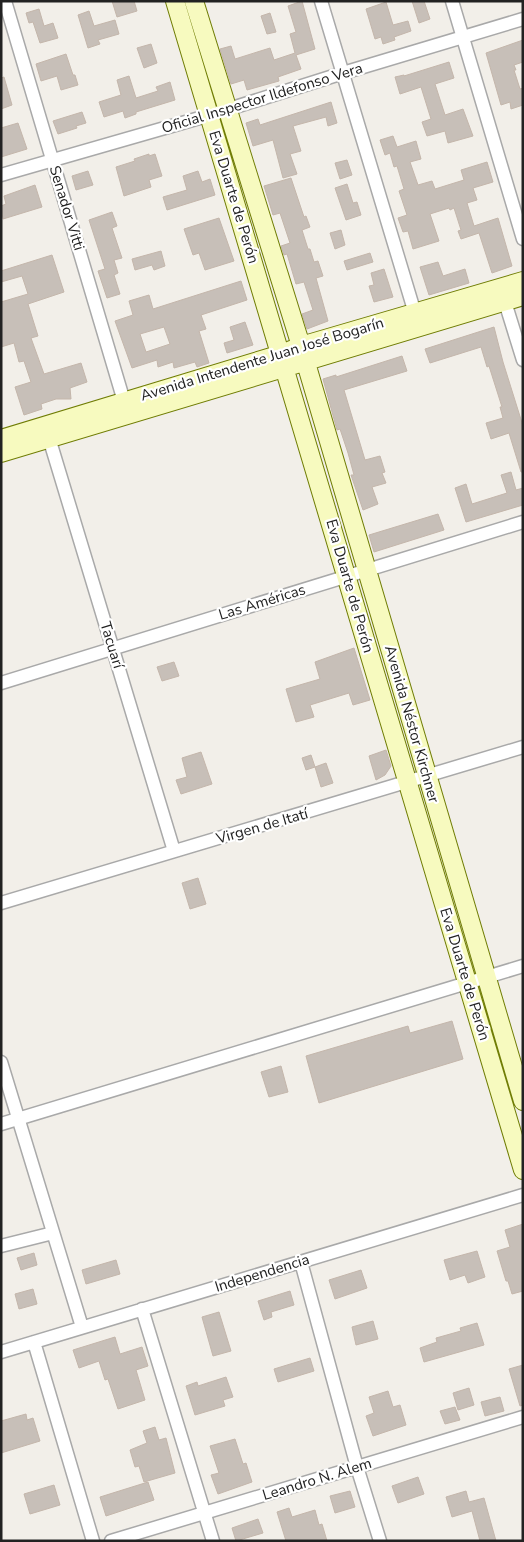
<svg xmlns="http://www.w3.org/2000/svg" width="524" height="1542" font-family="'Nunito Sans',sans-serif">
<rect width="100%" height="100%" fill="#f2efe9"/>
<path fill="#c7bfb8" stroke="#c4b6ab" fill-rule="evenodd" d="M112,1h22l3,10 -20,6z
M302,1l13,48 -19,6 5,14 -23,8 1,4 -32,9 -3,-10 -13,4 -11,-35 11,-3 4,13 35,-11 4,12 21,-7 -5,-19 6,-2 -8,-26z
M412,1h12l6,18 -11,4z
M386,2l7,23 15,-4 3,10 -17,6 1,3 -12,4 -2,-7 -6,2 -9,-30z
M39,9l5,17 9,-3 5,15 -18,5 -7,-21 -4,1 -3,-10z
M89,11l5,15 21,-6 4,14 -21,6 2,4 -12,4 -10,-33z
M270,13l6,19 -9,2 -6,-18z
M523,40v22l-9,3 2,5h-2l6,19 3,-1v17l-12,4 -1,-7 -9,3 -15,-52z
M151,44l6,19 -13,5 -7,-20z
M66,54l7,21h2l3,10 -17,5 -4,-14 -16,5 -5,-17z
M449,62l5,16 -19,6 10,31 18,-6 10,27 -25,7 -3,-12 -18,5 -5,-14 9,-3 -10,-32 -21,7 -5,-17 9,-2v1z
M129,76l7,22 22,-7 -2,-4 14,-5 5,18 -39,12v2l-11,4 -2,-7 -19,6 -5,-15 22,-7 -4,-15z
M4,77l8,28 -11,4v-31z
M331,102l6,21 -9,3 -2,-9 -33,9 8,25 -11,3 7,20 -14,4 -10,-38 -20,6 -7,-23 12,-4 2,6z
M82,112l4,11 -10,3 1,2 -19,6 -5,-13z
M18,123l9,26 -26,8v-29z
M393,136l4,11 19,-6 5,18 -11,3 8,23 14,-4 3,8 29,-9 -3,-10 26,-8 6,20 -20,6 4,12 -10,3 7,23 24,-8 14,48 -20,7 -13,-40 -18,6 -3,-8 3,-1 -7,-22 -4,2 -1,-2 -19,6 9,27 -26,8 -5,-18 -5,1 -5,-14 9,-3 -8,-24 5,-2 -7,-23 -3,1 -4,-14 -5,2 -5,-15z
M149,154v2l6,-2 7,22 -13,4 2,7 -27,9 -8,-29 19,-6 -1,-2z
M347,160l5,15 -12,4 -5,-16z
M88,171l5,14 -17,5 -4,-14z
M198,171l4,11 8,-3 5,16 -48,15 -4,-13 24,-7 -4,-14z
M291,178l13,39 2,-1 4,11 -8,3 6,19h2l4,13 4,-1 5,15 -7,2 12,43 -21,8 -5,-15 11,-4 -9,-28 -8,2 -9,-30 -3,1 -3,-9 9,-3 -10,-30 -7,2 -9,-29z
M347,184l6,19 4,-1 4,13 -15,5 -11,-32z
M35,185l7,22 -39,12 -2,-13 5,-2 -2,-8z
M112,212l5,14 -5,2 10,30 -8,2 4,13 -4,2 6,19 -13,4 -9,-27 7,-2 -16,-49z
M219,218l15,43 -29,9 -6,-17 -6,2 -9,-26z
M341,230l4,15 -10,4 -5,-16z
M161,251l4,15 -11,4 -2,-5 -17,5 -3,-11z
M370,253l3,9 -26,8 -3,-9z
M52,255l12,37 -36,12 10,32 -7,2 13,36 37,-11 6,19 -17,6 1,11h-15l-15,5 1,5 -18,6 -9,-28 16,-5 -7,-21 -5,1 -5,-19 -13,4v-45l27,-8 -6,-18 -21,6v-11z
M438,262l5,14 22,-7 4,14 -40,12 -9,-28z
M384,269l9,28 -19,5 -5,-16 5,-1 -3,-12z
M241,281l6,19 -46,15 5,14 -7,2 10,32 -12,4 -2,-5 -21,6 -1,-6 -15,5 -1,-7 -25,8 -17,-47 18,-6 -4,-14 20,-6 4,14zM164,327l6,17 -24,8 -6,-18z
M245,322l8,23 -26,8 -3,-10 10,-3 -4,-13z
M494,327l9,35 20,64v46h-2l-12,-39 -18,6 -5,-16 17,-5 -3,-11h2l-13,-41 -2,1 -6,-20 -51,16 -5,-14z
M402,356l5,15 -63,19 21,70 15,-4 5,16 -3,1 4,10 -14,4 6,17 -15,6 -12,-35h3l-6,-22 -8,-24 -3,1 -14,-51 13,-4v2z
M511,472l5,18 7,-2v17l-57,17 -11,-34 11,-4 6,20 35,-11 -6,-18z
M438,514l6,16 -70,22 -5,-17z
M354,648l16,52 -17,5 -4,-12 -39,12 4,12 -18,5 -10,-33 34,-10 -5,-17z
M174,662l5,14 -17,5 -5,-14z
M386,750l5,16 -6,9 -9,5 -7,-24z
M201,752l11,32 -31,10 -5,-14 11,-3 -5,-19z
M311,755l4,12 -9,3 -4,-12z
M326,763l7,20 -12,4 -6,-20z
M198,878l8,26 -16,5 -8,-26z
M452,1021l11,38 -144,44 -13,-47 102,-30 2,7z
M281,1066l7,26 -19,5 -8,-25z
M523,1224v67l-11,3 -4,-13h-2l-9,-30 13,-4 -5,-17z
M477,1251l8,26 -17,6 -3,-8 -15,5 -6,-20z
M34,1253l3,12 -16,5 -4,-12z
M116,1260l4,14 -34,10 -4,-14z
M361,1270l6,18 -32,11 -6,-19z
M33,1289l4,15 -18,5 -4,-15z
M290,1291l4,14 -23,7 1,5 -8,3 -6,-19z
M219,1312l12,39 -18,5 -11,-39z
M373,1321l5,18 -22,6 -4,-18z
M477,1323l7,22 -60,17 -4,-14 17,-6 -1,-4 25,-7 -1,-3z
M115,1337l5,17 22,-7 6,19 -12,4 9,30 -27,9 -10,-30 -3,1 -6,-19 -20,7 -6,-18z
M310,1358l4,13 -36,11 -4,-13z
M523,1365v40l-3,1 -11,-37z
M226,1377l7,20 -10,3 2,6 -30,9 -9,-29 11,-4 1,4z
M469,1388l5,17 -16,5 -5,-17z
M388,1391l5,16 7,-2 6,20 -33,11 -7,-20 8,-3 -5,-16z
M500,1397l4,14 -19,5 -4,-14z
M455,1407l5,13 -15,4 -5,-13z
M26,1414l1,6 6,-2 7,23 -39,12v-32z
M155,1427l4,13 7,-2 9,35 -31,9 -5,-16 -4,1 -5,-17 17,-7 -4,-12z
M235,1439l8,25 3,-1 6,19 -34,12 -7,-19 8,-2 -9,-27z
M418,1477l6,17 -26,9 -6,-17z
M148,1482l6,18 -48,16 -6,-19z
M54,1485l6,20 -30,9 -6,-20z
M350,1491l5,16 -20,6 -5,-17z
M466,1491l3,11 15,-4 12,43h-16l-8,-30 -20,6 -6,-20z
M289,1508l3,9 23,-7 4,15 3,-1 5,17h-41l-9,-29z
M258,1519l5,14 -27,8 -4,-13z"/>
<g fill="none" stroke-linecap="round" stroke-linejoin="round">
<defs>
<path id="street" d="M5,1l121,407
M321,1l96,319
M452,1l71,238
M1,175l209,-60 133,-42 180,-54
M505,302l18,58
M49,438l125,413
M1,683l522,-161
M1,903l522,-156
M1,1062l81,265
M1,1124l522,-158
M1,1246l52,-13
M301,1262l56,205 23,74
M142,1309l71,232
M34,1342l59,199
M1,1352l522,-157
M111,1541l412,-124"/>
<path id="secondary" d="M175,1l348,1169
M194,1l107,345 222,755
M1,439l280,-85 20,-8 222,-65
M1,453l522,-157"/>
</defs>
<use href="#street" stroke="#a9a9a9" stroke-width="15"/>
<use href="#secondary" stroke="#707d05" stroke-width="20"/>
<use href="#street" stroke="#fff" stroke-width="12"/>
<use href="#secondary" stroke="#f7fabf" stroke-width="18"/>
</g>
<g text-anchor="middle" dominant-baseline="central" stroke-width="4.5" stroke-linejoin="round" paint-order="stroke">
<g font-size="15" fill="#222" stroke="#fff">
<text transform="translate(262 98) rotate(-17)">Oficial Inspector Ildefonso Vera</text>
<text transform="translate(234 197) rotate(73)">Eva Duarte de Perón</text>
<text transform="translate(67 208) rotate(73)">Senador Vitti</text>
<text transform="translate(262 359) rotate(-17)">Avenida Intendente Juan José Bogarín</text>
<text transform="translate(350 586) rotate(74)">Eva Duarte de Perón</text>
<text transform="translate(262 602) rotate(-17)">Las Américas</text>
<text transform="translate(112 645) rotate(73)">Tacuarí</text>
<text transform="translate(412 724) rotate(74)">Avenida Néstor Kirchner</text>
<text transform="translate(262 826) rotate(-16)">Virgen de Itatí</text>
<text transform="translate(465 974) rotate(73)">Eva Duarte de Perón</text>
<text transform="translate(262 1273) rotate(-17)">Independencia</text>
<text transform="translate(317 1479) rotate(-17)">Leandro N. Alem</text>
</g>
</g>
<rect width="524" height="1542" fill="none" stroke="#222222" stroke-width="5"/>
</svg>
